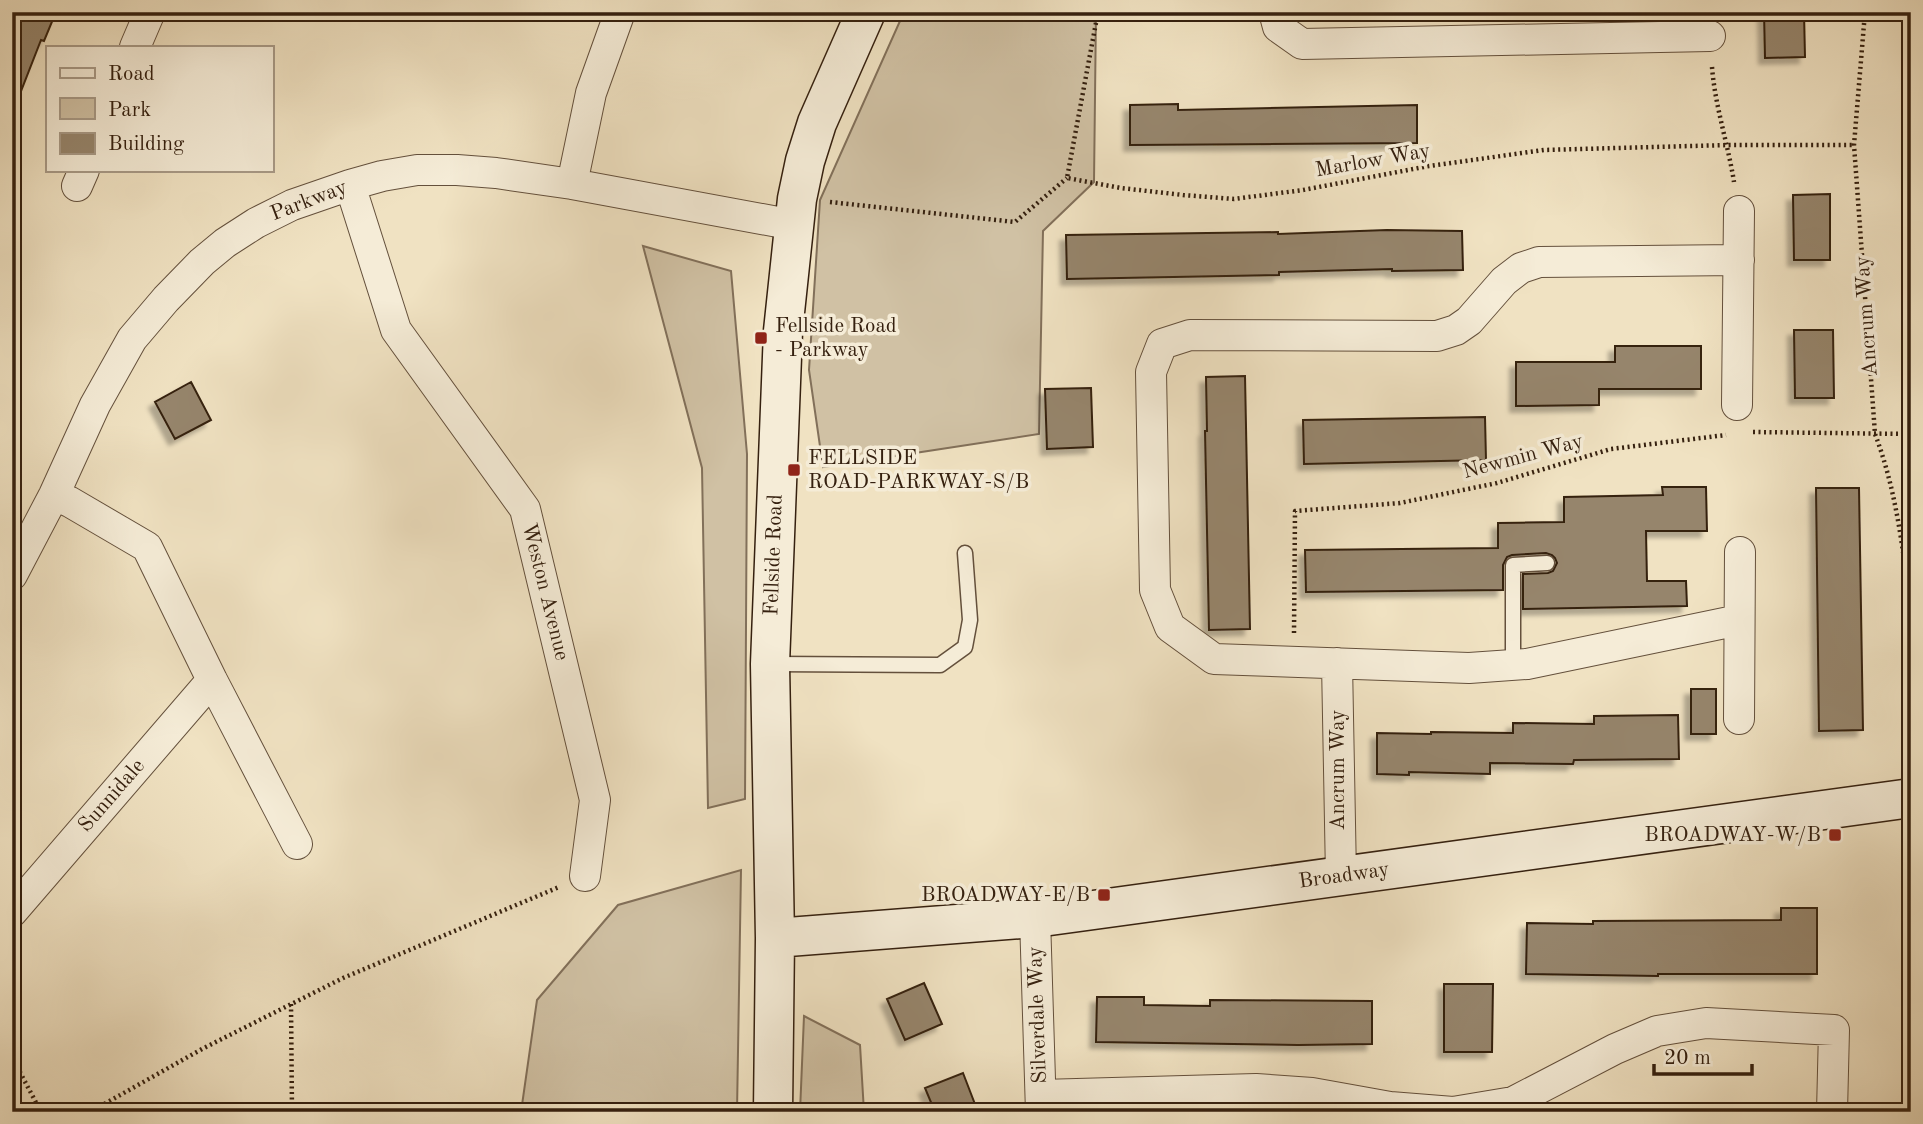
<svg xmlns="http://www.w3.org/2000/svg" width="1923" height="1124" font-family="'Old Standard TT',serif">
<defs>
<filter id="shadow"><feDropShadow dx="-6" dy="6" stdDeviation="2" flood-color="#0004"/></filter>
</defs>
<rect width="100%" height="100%" fill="#f0e2c2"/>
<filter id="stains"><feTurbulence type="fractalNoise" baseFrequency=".00286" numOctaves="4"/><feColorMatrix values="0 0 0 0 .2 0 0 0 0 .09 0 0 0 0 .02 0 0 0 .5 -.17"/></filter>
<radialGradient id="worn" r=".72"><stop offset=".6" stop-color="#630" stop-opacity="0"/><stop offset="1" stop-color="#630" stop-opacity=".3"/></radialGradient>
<path fill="#d0c1a4" stroke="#82705a" stroke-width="2" d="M904,12h192l-2,170 -51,49 -4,203 -216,33 -14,-97 11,-170z
M643,246l88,25 16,183 -2,345 -37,9 -6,-340z
M741,870l-4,242h-216l16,-112 81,-95z
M804,1016l56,29 4,67h-64z"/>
<path fill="#96856c" stroke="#35200f" stroke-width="2" filter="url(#shadow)" d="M12,12h44l-12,29 -3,-1 -27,69 -2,-1z
M1764,12h40l1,45 -40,1z
M1178,104v6l239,-5v38l-287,2v-40z
M1830,194v66h-36l-1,-65z
M1387,230l75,1 1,39 -71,1v-2l-113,3v3l-212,4 -1,-44 212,-3v2z
M1794,330h39l1,68h-39z
M1615,346h86v43h-102v16l-83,1v-44h99z
M1245,376l5,253 -41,1 -4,-199h2l-1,-54z
M191,382l20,38 -36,19 -20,-37z
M1091,388l2,59 -46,2 -2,-60z
M1485,417l1,43 -182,4 -1,-44z
M1662,487h44l1,44h-61l1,50h39l1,25 -164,3v-35l25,-1 5,-2 4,-8 -2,-5 -3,-3 -6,-2 -34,2 -5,2 -4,8v25l-197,2 -1,-42 193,-2v-25l66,-1v-25l99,-2z
M1816,488h43l4,242 -44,1z
M1691,689h25v45h-25z
M1678,715l1,44 -105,1 -1,4 -83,-1v11l-81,-2v3l-32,-1v-41l54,1v-2l82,1v-10l81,1v-8z
M1781,908h36v66h-159v2l-132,-2 1,-51 66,1v-3l188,-1z
M924,983l18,41 -37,16 -18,-41z
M1444,984h49l-1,68h-48z
M1097,997h47v8l66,1v-6l162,1v43l-74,1 -202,-3z
M963,1073l15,39h-43l-10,-24z"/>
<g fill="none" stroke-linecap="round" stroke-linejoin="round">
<defs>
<path id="lane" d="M772,664l168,1 25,-18 5,-27 -5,-67
M1513,665v-100l34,-2"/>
<path id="street" d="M1274,12l4,15 24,17 408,-8
M135,47l15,-35
M572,184l19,-91 29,-81
M350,185l46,145 129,179 70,291 -10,76
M77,186l7,-16
M1739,260l-200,2 -18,6 -17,13 -35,40 -13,9 -19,6 -247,-1 -28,9 -11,28 4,218 15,37 44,32 255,9 58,-4 212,-44
M1737,405l2,-194
M54,495l16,7 77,45 65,133 85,164
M12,575l42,-80 41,-90 37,-66 34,-40 36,-37 23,-19 31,-20 36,-18 58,-20 32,-9 35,-6h40l39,3 76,11 222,41
M1337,663l4,213
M1739,719l1,-167
M12,912l200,-232
M1035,918l6,194
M1041,1095l215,-6 56,4 78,14 63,5 60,-10 102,-53 42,-18 49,-8 128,7 -2,82"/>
<path id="secondary" d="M775,938l260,-20 876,-120
M773,1112l2,-174 -5,-274 13,-333 14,-132 8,-38 12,-38 49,-111"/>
</defs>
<use href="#lane" stroke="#64503c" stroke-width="17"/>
<use href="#street" stroke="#64503c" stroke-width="32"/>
<use href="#secondary" stroke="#35200f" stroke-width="41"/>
<path stroke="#35200f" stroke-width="4.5" stroke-dasharray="2 3.5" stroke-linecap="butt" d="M1098,12l-31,166 54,10 62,7 51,4 69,-9 126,-24 115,-16 184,-5h126
M1865,12l-11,133 21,289c22,58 29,121 36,183
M1712,67c3,39 16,77 22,115
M830,202l185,20 52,-44
M1753,432l158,2
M1294,633l1,-122 105,-8 97,-20 114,-34 115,-14
M291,1004l1,108
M12,1057l29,55
M90,1112l112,-63 141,-71 216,-91"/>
<use href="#lane" stroke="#f5ecd7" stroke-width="14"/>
<use href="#street" stroke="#f5ecd7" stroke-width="30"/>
<use href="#secondary" stroke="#f5ecd7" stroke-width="38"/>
</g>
<g fill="#8f2418" stroke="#f5ecd7" stroke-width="2.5">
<rect x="754" y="331" width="14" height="14" rx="3.5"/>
<rect x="787" y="463" width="14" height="14" rx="3.5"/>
<rect x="1828" y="828" width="14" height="14" rx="3.5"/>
<rect x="1097" y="888" width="14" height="14" rx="3.5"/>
</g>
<g text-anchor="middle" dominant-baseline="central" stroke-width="7" stroke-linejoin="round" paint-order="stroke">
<g font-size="21" fill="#35200f" stroke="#f5ecd7">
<text transform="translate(1373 161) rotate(-10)">Marlow Way</text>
<text transform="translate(309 201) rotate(-21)">Parkway</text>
<text transform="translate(1867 316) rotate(-94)">Ancrum Way</text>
<text transform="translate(1523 457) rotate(-15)">Newmin Way</text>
<text transform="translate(774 555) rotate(-88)">Fellside Road</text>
<text transform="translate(545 592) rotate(76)">Weston Avenue</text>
<text transform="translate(1338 770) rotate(-90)">Ancrum Way</text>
<text transform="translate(112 796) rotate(-49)">Sunnidale</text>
<text transform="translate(1344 876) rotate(-8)">Broadway</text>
<text transform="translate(1038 1015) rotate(-92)">Silverdale Way</text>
</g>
<g font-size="21" fill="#35200f" stroke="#f5ecd7" text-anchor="start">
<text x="775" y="326">Fellside Road<tspan x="775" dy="24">- Parkway</tspan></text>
<text x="808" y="458">FELLSIDE<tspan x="808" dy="24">ROAD-PARKWAY-S/B</tspan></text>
<text x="1821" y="835" text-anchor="end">BROADWAY-W/B</text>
<text x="1090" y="895" text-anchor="end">BROADWAY-E/B</text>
</g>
</g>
<rect width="1923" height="1124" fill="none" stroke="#f0e2c2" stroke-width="42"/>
<rect x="14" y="14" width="1895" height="1096" fill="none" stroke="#35200f" stroke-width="3.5"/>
<rect x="21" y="21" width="1881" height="1082" fill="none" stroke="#35200f" stroke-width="2"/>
<rect x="46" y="46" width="228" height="126" fill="#f5ecd7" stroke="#a89a87" stroke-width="2"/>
<rect x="60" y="68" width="35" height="10" fill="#f5ecd7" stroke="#a89a87" stroke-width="2"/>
<text x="108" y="80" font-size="21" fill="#35200f">Road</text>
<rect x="60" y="98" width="35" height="21" fill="#d0c1a4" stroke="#a89a87" stroke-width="2"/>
<text x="108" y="116" font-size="21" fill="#35200f">Park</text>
<rect x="60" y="133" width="35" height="21" fill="#96856c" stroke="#a89a87" stroke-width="2"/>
<text x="108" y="150" font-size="21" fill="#35200f">Building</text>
<path d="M1654 1064v10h98v-10" fill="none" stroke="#35200f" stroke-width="3.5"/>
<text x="1664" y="1064" font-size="21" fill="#35200f" stroke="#f5ecd7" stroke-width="5" paint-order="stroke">20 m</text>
<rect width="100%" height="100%" filter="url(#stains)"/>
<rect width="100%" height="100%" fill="url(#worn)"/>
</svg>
